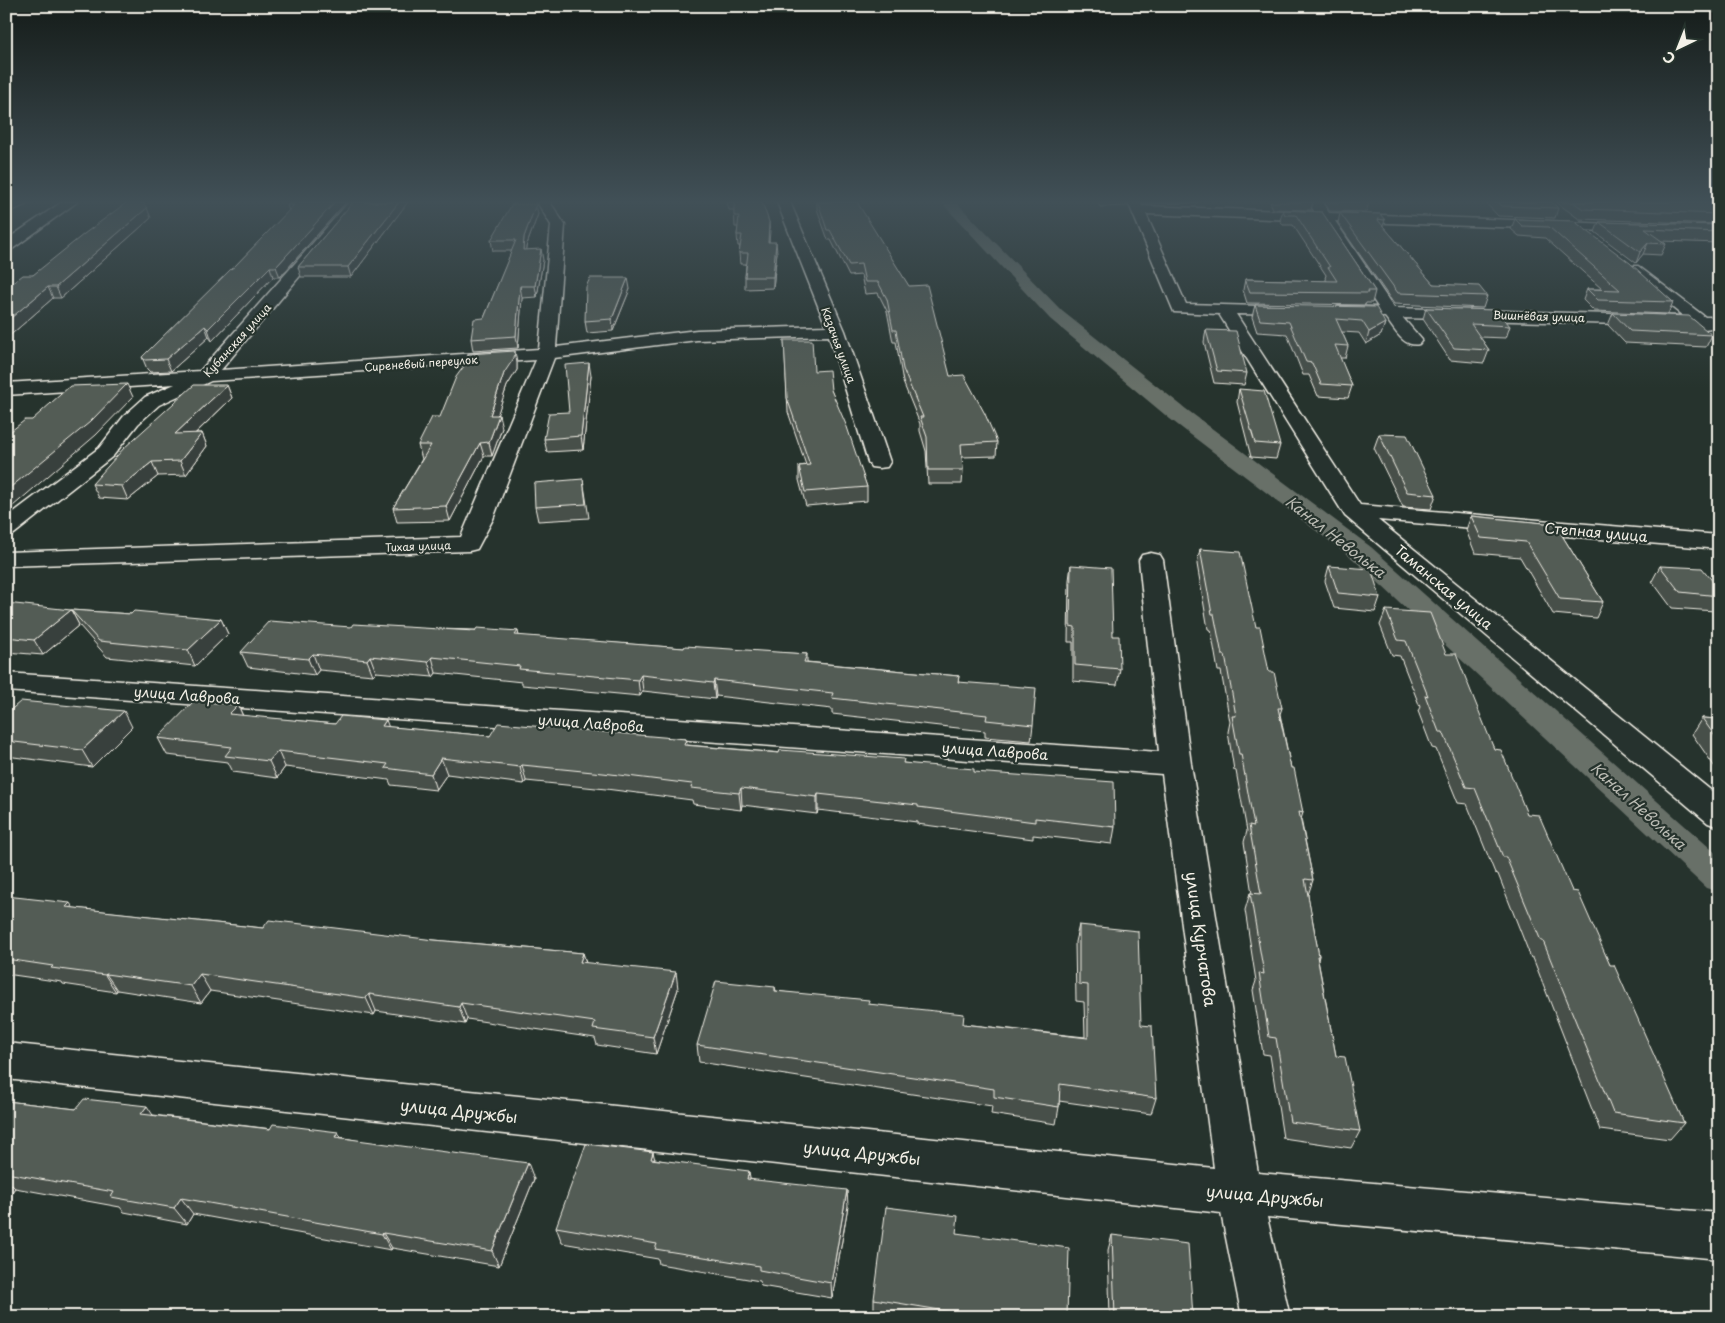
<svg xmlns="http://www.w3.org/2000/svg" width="1725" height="1323" font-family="'Playpen Sans',sans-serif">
<rect width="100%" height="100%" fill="#26332d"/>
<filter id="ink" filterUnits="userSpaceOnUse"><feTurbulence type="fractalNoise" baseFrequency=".02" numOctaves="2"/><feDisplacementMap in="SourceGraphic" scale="10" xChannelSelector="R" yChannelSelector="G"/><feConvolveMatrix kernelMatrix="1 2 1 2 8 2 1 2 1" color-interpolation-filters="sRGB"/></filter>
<g filter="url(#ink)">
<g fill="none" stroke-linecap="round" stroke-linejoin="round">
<path fill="#676f68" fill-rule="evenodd" d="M941,202h15l106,109 124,98 185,138 348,309v36l-13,-4 -353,-329 -183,-140 -120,-100z"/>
<defs>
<path id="minor" d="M349,202h13l-141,168 318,-21 12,-124 -14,-23h13l15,23 -9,122 141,-17 129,-4 -49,-124h13l55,129 45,131 -3,5 -8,1 -8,-1 -3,-5 -39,-126 -132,4 -143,18 -61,161 -16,30 -8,2 -463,15v-14l455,-15 75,-177 -325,21 -52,24 -21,19 -25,32 -99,78 -8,2v-18l93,-70 25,-32 21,-19 30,-13 -169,11v-12l194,-12z
M1128,202h13l1,4 173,6 -5,-7 2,-3h10l7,11 310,12 2,3 -7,4 -299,-11 59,87 289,8 -55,-44 -3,-3 3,-3h10l67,51h14v10l-15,2 -7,-3 -294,-8 19,22 -3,4c-16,4 -25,-16 -34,-27l-51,-3 -2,-3 2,-3 6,-2 38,1 -57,-86 -175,-7 40,90 110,3 2,3 -2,3 -6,2 -54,-1 124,191 359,30v14l-341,-29 341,277v30l-11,-4 -363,-307 -126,-202 -45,-2z
M1151,553l9,2 3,5 28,204 67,409 461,40v46l-452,-42 23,100h-48l-21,-104 -1215,-134v-36l1208,125 -52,-394 -1156,-83v-18l1153,79 -20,-192 3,-5z"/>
<path id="major" d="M62,202h15l-66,48 -5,1v-11z"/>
</defs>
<use href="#minor" stroke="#f4f1e8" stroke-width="3"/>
<use href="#major" stroke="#f4f1e8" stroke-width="3"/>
<use href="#minor" fill="#26332d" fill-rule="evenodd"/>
<use href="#major" fill="#26332d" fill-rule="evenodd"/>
</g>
<path fill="#474f49" stroke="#f4f1e8" d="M290,202h56l-66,75h-7l-61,64 -3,-4 -38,34 -21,1 -3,-3 -5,-12 92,-90 55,-56 -2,-6z
M353,202h55l-57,75h-50l-3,-10z
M727,202h35l7,20v20l8,10 -4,36 -28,1v-12l1,-13h-6l-1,-11 1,-7h-2l-1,-11 1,-8h-3l-1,-17h-5z
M816,202h41l93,174 47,66 -1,14 -34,1 1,13 -1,14h-34l-2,-33 -6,-20v-7l-17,-42 -7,-40h-3l-6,-31 -9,-18 -13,1 -4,-19 -12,1 -18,-36h-3l-11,-31v-4z
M1098,202h30v4l-28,1z
M1142,202h55v1l-54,1z
M1270,202h43l-2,8 -38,-1z
M1324,202h45l-3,10 -36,-1z
M1485,202h67l6,6 -3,10 -57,-2z
M1556,202h163v22l-140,-5z
M1283,210l39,2 53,79 -3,12h-6l-1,2 -118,-2 -4,-13 2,-11 82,2 -2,-3 1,-3 -33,-50h-10l-3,-5z
M1340,213l45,7 -2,6 50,58 54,12 -4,12 -89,-4 -56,-81z
M538,214l-12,33 -1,3 18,10 -6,37 -15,1 -4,50 -45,3 -2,-12 13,-21 28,-67h-19l-2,-11z
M151,218l-90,80h-8l-47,41v-51z
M1515,219l59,2 99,81 -5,12 -74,-3 -11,-11 4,-11h15l-57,-51 -26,-2 -8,-7z
M1599,222l120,3v18l-58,-2 5,3 -5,11 -18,-1 -7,9 -41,-31z
M630,289l-17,42 -26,2 -2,-12z
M1255,305l130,18 -4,12 -15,9 -7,-11 -17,-1 6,14 -3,12h-5l12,28 -4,12 -30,-2 -9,-21h-6l-16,-41 -30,-2 -5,-15z
M1426,308l84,18 -4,12 -26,-1 9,13 -5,13 -34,-3 -27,-41z
M1613,313l99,22 -6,12 -81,-4 -17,-18z
M1206,330l41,43 -3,12 -30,-2 -10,-41z
M784,340l47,50 36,97v14l-61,5 -7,-26v-14l7,-1 -18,-53z
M517,363v7l-10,16 -10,29 5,13 -10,28h-8l-34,65 -53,1 -4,-14 29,-49 -4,-14 22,-28z
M591,376l-8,74 -36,2 -3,-13 25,-27z
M227,385l5,13 -36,35h6l5,13 -21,29 -28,1 -30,24 -29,-2 -7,-14z
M1239,389l41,56 -4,14 -25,-2 -14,-55z
M1379,434l57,61 -5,14 -28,-2 -29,-59z
M583,479l6,39 -51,3 -3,-14z
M1471,516l84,8 48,78 -7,16 -43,-4 -33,-57 -45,-4 -9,-23z
M1200,549l56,78 13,45 13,36 -2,6 11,54 12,45 -2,6 12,61 -5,15 11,61 -1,4 18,96 24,75 -9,17 -68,-10 -13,-83 -7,-1 -10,-64 3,-9 -11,-71 5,-17 2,1 -8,-52 3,-11 -11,-60 -2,-1 -6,-38 2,-10 -9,-51h-3l-7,-41 -3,-1 -11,-65z
M1071,565l42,71 7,33 -3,16 -44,-4v-39h-5l1,-62z
M1329,566l51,31 -5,15 -41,-4 -9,-27z
M1660,566l59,23v16l-4,6 -43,-3 -20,-27z
M6,603l73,22 -36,30 -37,-3z
M71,610l60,4 90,5 7,15 -33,32 -88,-9 -28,-32z
M1386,610l60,44 81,160 45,77 38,74 74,158 -14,16 -70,-9 -67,-172h-2l-33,-84 -3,-1 -28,-69 -9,-1 -22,-54 -4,-1 -14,-37 2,-4 -20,-51 -8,-1 -12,-30z
M351,627l167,4 1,5 165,12 123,6v8l152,14 -1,6 75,43 -2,16 -46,-4v-6l-153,-17v-5l-116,-13 -1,3 -72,-8 -3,5 -118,-11v-3l-86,-9 -3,4 -57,-5 -3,3 -54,-5 -4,5 -67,-8 -7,-15z
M1719,686v10l-3,-5z
M238,705l5,11 92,8 54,3 101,9 196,3 1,6 216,18 71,9 141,55 -3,17 -79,-9v4l-116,-15v-2l-99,-12 -1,4 -75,-9 -1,5 -48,-6 -1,-4 -86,-11 -80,-8 -2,3 -77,-10 -11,16 -45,-5 -2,-5 -104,-13 -8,11 -44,-6 -5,-10 -61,-7 -9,-17z
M6,714l126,13 -40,40 -86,-11z
M1702,718l17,1v54l-27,-39z
M6,896l67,12 190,20 171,12 149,13 3,10 92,26 -22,65 -59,-9 -2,-7 -128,-19 -2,5 -89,-13 -2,4 -164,-24 -9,12 -84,-13 -1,2 -53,-8 -1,-2 -56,-8z
M1079,925l62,100 15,73 -5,16 -92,-13v6l-3,17 -65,-10 1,-8 -293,-44 -2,-17 78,-58 1,4 93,13 94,20 122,13 -1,-35 -8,-1 -1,-59z
M6,1101l70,8 77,6 188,22 193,42 -35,87 -107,-18 -1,2 -198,-36 -6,10 -63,-12 -4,-5 -105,-19 -9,11z
M655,1159l95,20 98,27 -16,92 -71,-12 -1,-5 -101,-17 -1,-5 -96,-16 -6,-16z
M956,1233l111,84h-176l-17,-3v-15z
M1112,1235l81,82h-83l-2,-67z"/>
<path fill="#39403c" stroke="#f4f1e8" d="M6,202h28l-28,12z
M335,202h11l-66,75 -4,-10z
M399,202h9l-57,75 -3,-10z
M536,204l2,10 -12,33 -1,14 -2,-11 1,-13z
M147,208l4,10 -90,80 -5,-11z
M769,222l1,10 -2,20v-10z
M776,242l1,10 -4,36v-11z
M1648,243l-5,11 -7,9 4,-11z
M541,249l2,11 -6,37 -2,-11z
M270,267l3,10 -61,64 -4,-12z
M628,278l2,11 -17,42 -1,-12z
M520,286l2,12 -4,50 -2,-12z
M48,287l5,11 -47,41v-17z
M1385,323l-4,12 -15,9 3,-12z
M205,326l4,11 -38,34 -5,-12z
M515,351l2,12v7l-10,16 -14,42 -3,-13 14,-42z
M589,363l2,13 -8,74 -2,-14z
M127,384l6,13 -37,38 -90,77v-21z
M227,385l5,13 -51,49 -6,-13z
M499,415l3,13 -10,28 -3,-14z
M202,433l5,13 -21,29 -6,-14z
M480,443l4,13 -34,65 -4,-15z
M152,462l6,14 -30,24 -6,-14z
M71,610l8,15 -36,30 -9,-15z
M221,619l7,15 -33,32 -7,-16z
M313,654l6,16 -4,5 -7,-16z
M370,656l6,16 -3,3 -6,-15z
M432,657l4,16 -3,4 -5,-15z
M641,675l2,16 -3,5 -2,-16z
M714,680l2,16 -1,3 -2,-16z
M238,705l7,16 -16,-7z
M124,711l8,16 -40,40 -10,-17z
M386,720l6,16 -10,-10z
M278,751l7,16 -8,11 -8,-17z
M441,758l6,16 -11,16 -5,-16z
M522,765l4,16 -2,3 -4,-17z
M741,788l1,17 -1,5 -2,-17z
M818,794v16l-1,4v-17z
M70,903l11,17 -15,-13z
M583,953l5,17 -8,-8z
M676,972l2,17 -22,65 -3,-17z
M106,974l11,16 -1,2 -11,-17z
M200,974l10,17 -9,12 -10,-17z
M369,994l7,17 -2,4 -8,-17z
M461,1003l6,16 -2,5 -6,-17z
M147,1106l11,17 -17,-9z
M338,1132l9,16 -12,-11z
M653,1152l4,16 -6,-9z
M528,1163l6,16 -35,87 -7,-15z
M749,1171l2,16 -4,-8z
M6,1179l9,9 -9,11z
M847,1190l1,16 -16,92 -1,-15z
M181,1198l12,16 -6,10 -13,-16z
M383,1233l9,15 -1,2 -9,-16z"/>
<path fill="#525c55" stroke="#f4f1e8" d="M127,202h15l5,6 -91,79h-8l-42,35v-34l17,-13h10l51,-41z
M290,202h45l-59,65h-6l-62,62 -3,-3 -39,33 -21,1 -3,-3 90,-89 2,-1 60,-62h-7z
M353,202h46l-51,65h-50z
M734,202h28l7,20 -1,20h8l-3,35h-28l3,-24h-9l3,-18h-5l2,-19h-5z
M818,202h39l52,84 18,-1 23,91 14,-1 21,39 12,28 -36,2 2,26h-35l-1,-33 -7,-20h3l-20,-48 -7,-39h-3l-6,-31 -9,-17h-13l-4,-18 -12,1 -19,-35h-3z
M1498,202h54l6,6 -56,-2z
M1573,202h146v8h-1h1v4l-136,-5z
M512,204h24l-12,33 -1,13 18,-1 -6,37h-15l-4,50 -45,3 3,-20 10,-1 32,-78h-25z
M1283,210l39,2 53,79h-8l1,2 -118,-1 -5,-13 92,2 -9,-14h2l-34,-52h-11z
M1340,213l40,1 5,6 -8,-1 56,65 46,2 8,10 -89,-3z
M1515,219l59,2 56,42 43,39 -75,-2 -11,-11 33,1 -71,-63 -27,-1z
M1599,222l120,3v7l-74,-3 21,15 -18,-1 -8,9z
M590,278h38l-16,41 -27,2 1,-34z
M1255,305l121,2 9,16 -16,9 -7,-11 -26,-2 12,27 -13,-1 17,41 -31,-2 -9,-21 -6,-1 -17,-40 -29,-2z
M1426,308l71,2 13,16 -39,-2 18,26 -35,-2z
M1613,313l76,3 23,19 -82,-4z
M1206,330l30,1 11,42 -30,-2z
M784,340h28l2,31 15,-1 2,20 16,37 20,60 -62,5 -6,-26 11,-1 -23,-67z
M515,351l-1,7 -10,15 -14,42h9l-10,27 -9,1 -34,63 -53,2 38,-63h-13l14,-28h8l16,-40 11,-15 1,-8z
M589,363l-8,73 -37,3 5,-26 20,-1 -4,-47z
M127,384l-37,38 -84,69v-56l19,-15h7l38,-34z
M194,385h33l-52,49 27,-1 -22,28 -28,1 -30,24 -30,-2 32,-36z
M1239,389l25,2 16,54 -25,-2z
M1379,434l28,1 29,60 -29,-3z
M583,479l3,25 -51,3 -1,-24z
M1471,516l84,8 48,78 -43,-3 -34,-57 -45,-4z
M1200,549l40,3 16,75h4l9,45h5l8,36h-4l13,60h3l9,45 -4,-1 14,68 -8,-1 14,77h-2l19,100 9,1 15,74 -70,-9 -14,-84 -7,-1 -10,-64 5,1 -14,-81 11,1 -12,-69 5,1 -13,-72h-2l-7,-38h4l-11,-61h-3l-8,-41h-2z
M1071,565l40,3 2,68h6l1,33 -45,-4v-38l-5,-1z
M1329,566l42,3 9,28 -42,-4z
M1660,566l42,2 17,21v7l-39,-4z
M6,603l65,7 -37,30 -28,-3z
M71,610l60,4 3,-3 87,8 -33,31 -89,-9z
M1386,610l44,3 16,41h10l38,95 7,1 26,64 12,1 33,76 6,1 32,73h4l70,158 -71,-10 -70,-172h-2l-35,-84h-3l-28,-69 -9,-1 -23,-55h-4l-14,-37 3,1 -22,-55 -8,-1z
M269,621l82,6 2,-3 122,7 2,-3 41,3 -3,4 169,13 1,-2 122,8 -3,8 155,14 -1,6 78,6 -3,37 -47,-5 1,-5 -156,-17 2,-5 -119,-13 -1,3 -72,-8 -3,5 -119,-11 1,-3 -88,-9 -4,5 -58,-6 -3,4 -54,-6 -5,5 -67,-7z
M21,701l103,10 -42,39 -76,-9v-27z
M194,701l44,4 -9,9 106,10 6,-8 45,4 -4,6 108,10 8,-13 188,16 -2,6 95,8 1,-3 124,9 -1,4 71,6v3l140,10 1,45 -80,-9v4l-117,-15v-2l-100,-11 -1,3 -76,-9 -2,5 -48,-5 1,-4 -89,-11 -81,-8 -2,2 -79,-9 -10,16 -46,-6 3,-4 -110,-13 -9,10 -44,-5 7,-9 -74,-9z
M1702,718l17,1v23z
M6,896l64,7 -4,4 197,21 6,-8 165,20 149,13 -3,9 96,10 -23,65 -60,-8 2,-7 -134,-19 -2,4 -90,-13 -3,4 -166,-24 -9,12 -85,-12 -1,1 -54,-7 2,-2 -47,-7z
M1079,925l59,6 3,94 11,1 4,72 -96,-14 -1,23 -65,-10v-8l-297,-44 19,-64 59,6v4l94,9 -1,4 96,10 -1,10 125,14v-53l-9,-1z
M84,1099l63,7 -6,8 129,15 3,-5 65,8 -3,5 193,26 -36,88 -109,-18 -1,1 -201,-36 -7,10 -63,-11 3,-5 -108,-19v-72l70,8z
M586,1144l67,8 -2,7 98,12 -2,8 100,11 -16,93 -72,-13v-4l-104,-17 2,-5 -101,-17z
M886,1207l72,9 -2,17 113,15 -2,69h-85l-108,-18z
M1112,1235l76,9 5,73h-78z"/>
</g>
<linearGradient id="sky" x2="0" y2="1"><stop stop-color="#151c19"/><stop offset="0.52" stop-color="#415057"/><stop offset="1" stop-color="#415057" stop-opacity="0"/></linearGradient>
<rect width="1725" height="388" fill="url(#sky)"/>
<g text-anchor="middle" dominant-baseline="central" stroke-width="4.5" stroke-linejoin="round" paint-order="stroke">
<g font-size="11" fill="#f4f1e8" stroke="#26332d">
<text transform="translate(1539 316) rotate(2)">Вишнёвая улица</text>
<text transform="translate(237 340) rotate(-48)">Кубанская улица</text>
<text transform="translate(839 345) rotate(70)">Казачья улица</text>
<text transform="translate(421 363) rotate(-4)">Сиреневый переулок</text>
<text transform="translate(418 546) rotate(-2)">Тихая улица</text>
</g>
<g font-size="14" fill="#f4f1e8" stroke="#26332d">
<text transform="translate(1596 532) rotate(5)">Степная улица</text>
<text transform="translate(1444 587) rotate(40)">Таманская улица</text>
<text transform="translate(187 695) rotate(4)">улица Лаврова</text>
<text transform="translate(591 723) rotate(4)">улица Лаврова</text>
<text transform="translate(995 751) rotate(4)">улица Лаврова</text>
</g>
<g font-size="15" font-style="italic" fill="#bcbdb5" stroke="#26332d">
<text transform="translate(1336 536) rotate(38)">Канал Неволька</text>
<text transform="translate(1639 805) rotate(42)">Канал Неволька</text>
</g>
<g font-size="16" fill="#f4f1e8" stroke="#26332d">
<text transform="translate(1202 939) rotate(82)">улица Курчатова</text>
<text transform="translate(459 1110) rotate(6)">улица Дружбы</text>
<text transform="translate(862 1152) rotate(6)">улица Дружбы</text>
<text transform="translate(1265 1195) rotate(5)">улица Дружбы</text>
</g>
</g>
<rect width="1725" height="1323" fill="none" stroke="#26332d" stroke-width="25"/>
<rect x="12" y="12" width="1700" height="1298" fill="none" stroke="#f4f1e8" stroke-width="2" filter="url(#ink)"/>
<g transform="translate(1678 48) rotate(223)" stroke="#26332d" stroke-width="4" paint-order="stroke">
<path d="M0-4L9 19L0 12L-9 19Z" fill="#f4f1e8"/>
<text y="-8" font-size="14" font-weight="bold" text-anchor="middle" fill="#f4f1e8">С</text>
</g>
</svg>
